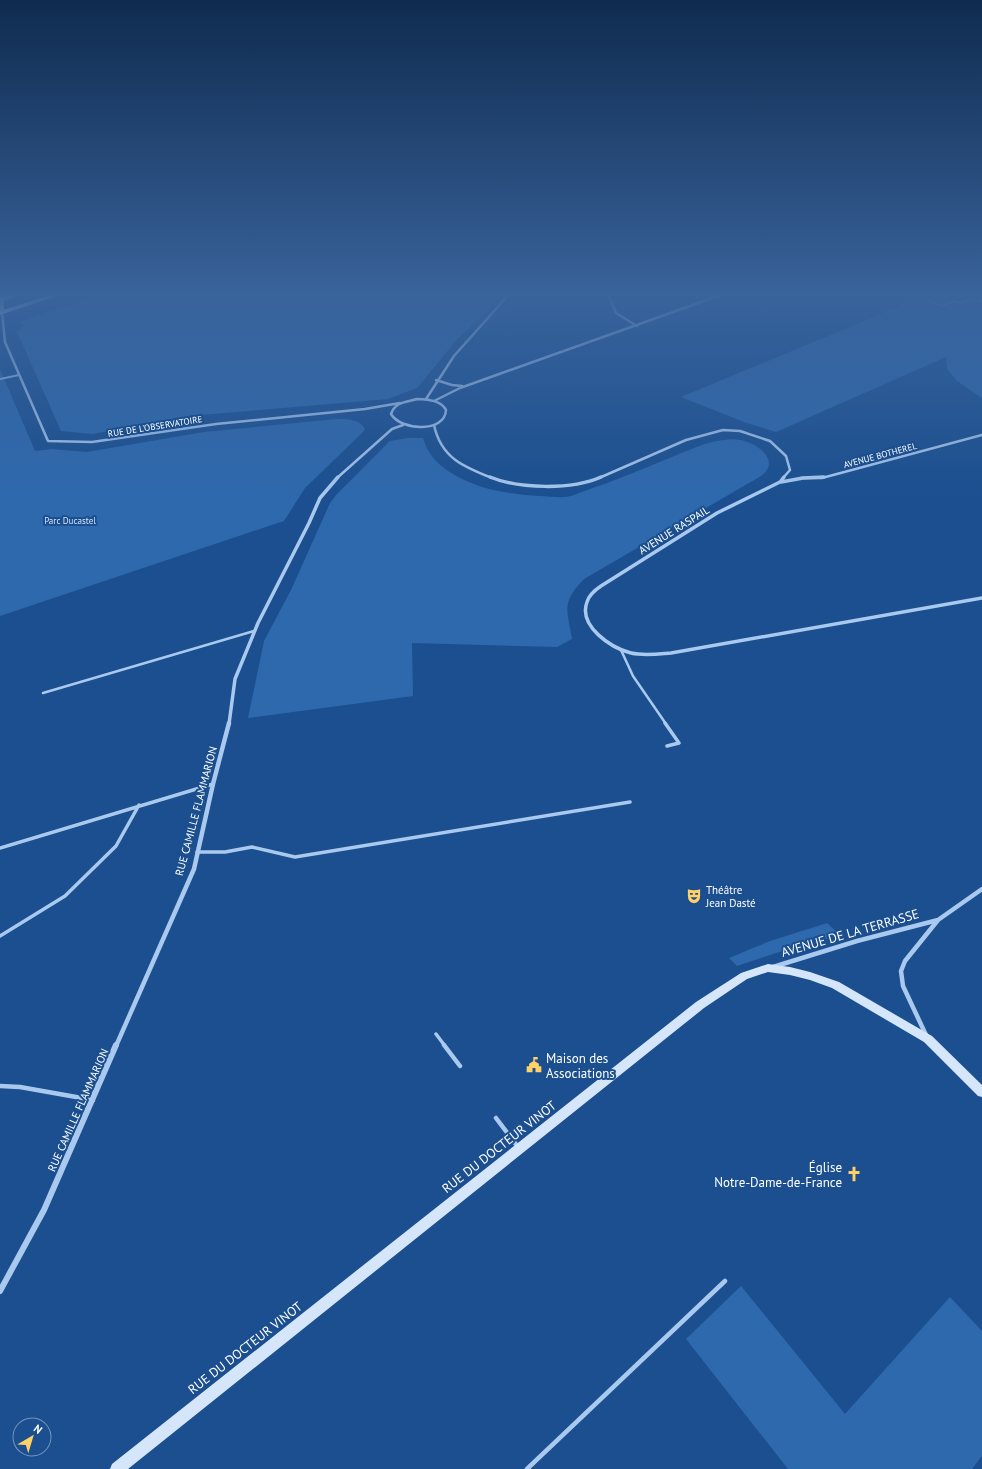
<svg xmlns="http://www.w3.org/2000/svg" width="982" height="1469" font-family="'PT Sans',sans-serif">
<rect width="100%" height="100%" fill="#1b4f8f"/>
<path fill="#2e69ad" d="M111,291h394l-25,28 -21,18 -42,51 -29,11 -186,16 -110,19 -31,-3 -44,-99 7,-7 -6,-3z
M914,291h68v107l-25,-17 -10,-12 -1,-12 -170,75 -32,-10 -63,-25 217,-90 17,-15z
M0,369l35,82 16,-2 36,3 117,-20 133,-13c9,0 23,0 28,10l-2,3 -58,56 -21,33 -284,95z
M408,438h15c6,22 25,35 46,44 23,10 46,12 71,14 8,0 17,2 24,1 8,0 16,-5 23,-7 27,-9 53,-20 80,-31 18,-7 37,-17 57,-19 7,-1 14,-1 21,1 16,5 35,21 16,35l-177,103c-23,24 -17,30 -12,60l-15,8 -145,-4 1,53 -165,22 16,-77 27,-51 39,-87 6,-8 54,-54z
M827,923l13,12 -64,18 -39,13 -8,-8 41,-17z
M741,1286l104,128 105,-117 32,34v125l-10,13h-184l-102,-130z"/>
<path fill="#3c6290" stroke="#9cc4f0" d="M950,291h32v10l-13,-2 -9,4 -6,-2 -12,5 -15,-6z"/>
<g fill="none" stroke-linecap="round" stroke-linejoin="round">
<path stroke="#a9c9ee" stroke-width="2" d="M0,379l19,-4"/>
<path stroke="#a9c9ee" stroke-width="2.5" d="M621,650l12,26 33,48
M43,693l211,-62"/>
<path stroke="#a9c9ee" stroke-width="3.5" d="M665,723l14,20 -12,3
M0,848l213,-64
M197,852h28l27,-5 43,10 335,-55
M0,936l65,-40 51,-50 23,-41
M436,1034l9,12"/>
<path stroke="#a9c9ee" stroke-width="4.5" d="M444,1045l16,21
M0,1086l20,1 73,13
M496,1118l22,29
M527,1469l198,-188"/>
<path stroke="#a9c9ee" stroke-width="2.5" d="M607,291l9,22 21,13
M2,312l3,30 43,99 44,1 124,-18 149,-15 35,-6
M436,380l16,5 10,1
M417,399c10,0 24,1 29,11 -1,23 -45,21 -55,4 4,-12 15,-12 26,-15z
M426,399l28,-43 58,-65
M434,401l26,-13 272,-97
M434,425c7,33 30,42 58,53
M337,478l55,-49 11,-4
M599,478l87,-38 37,-10 17,1 30,10 16,15 4,14 -7,8
M801,478h21l160,-43"/>
<path stroke="#a9c9ee" stroke-width="3.5" d="M490,477c29,12 82,13 111,0
M784,477l-4,5 -63,31 -116,73c-6,4 -12,9 -14,16 -9,24 24,46 44,51 13,3 27,1 40,0l311,-55
M781,482l22,-4 21,-1
M229,724l6,-45 23,-56 51,-100 11,-25 18,-21"/>
<path stroke="#a9c9ee" stroke-width="4.5" d="M773,967l84,-26 81,-21
M926,1035l-23,-49 -2,-15 4,-10 33,-41 44,-31
M116,1046l78,-177 19,-85 16,-61"/>
<path stroke="#a9c9ee" stroke-width="6" d="M0,1291l44,-81 72,-165"/>
<path fill="#d6e6fa" fill-rule="evenodd" d="M0,296l4,3v13l-2,1h-2z
M768,964l22,3 20,5 29,10 93,54 50,49v12l-4,-1 -54,-54 -92,-54 -22,-8 -20,-5 -22,-3 -21,7 -43,29 -576,461h-18l2,-5 584,-462 45,-29z"/>
<path fill="#f0f6ff" fill-rule="evenodd" d="M23,291h8l-31,11v-4z
M64,291h8l-72,24v-4z"/>
</g>
<linearGradient id="sky" x2="0" y2="1"><stop stop-color="#0f2b4f"/><stop offset="0.59" stop-color="#39639b"/><stop offset="1" stop-color="#39639b" stop-opacity="0"/></linearGradient>
<rect width="982" height="497" fill="url(#sky)"/>
<defs>
<symbol id="theatre-bare" viewBox="-9 -9 18 18"><path d="M-5-5.5Q0-4 5-5.5V0Q5 5 0 6Q-5 5-5 0ZM-3.3-2.5H-1v1.5H-3.3ZM1-2.5H3.3v1.5H1ZM-2.8 1Q0 5.5 2.8 1Z" fill="#ffd166" stroke="#1b4f8f" stroke-width="2.5" paint-order="stroke"/></symbol>
<symbol id="civic-bare" viewBox="-9 -9 18 18"><path d="M-.6-6.5H3V-4.5H.6V-3L4-1V1h2V6H-6V1h2V-1L-.6-3ZM-1.2 2.5V6h2.4V2.5Z" fill="#ffd166" stroke="#1b4f8f" stroke-width="2.5" paint-order="stroke"/></symbol>
<symbol id="church-bare" viewBox="-9 -9 18 18"><path d="M-1.2-6h2.4v3.5h3.3v2.4h-3.3V6h-2.4V-.1h-3.3v-2.4h3.3Z" fill="#ffd166" stroke="#1b4f8f" stroke-width="2.5" paint-order="stroke"/></symbol>
</defs>
<g fill-rule="evenodd">
<use href="#theatre-bare" x="683" y="885" width="22" height="22"/>
<use href="#civic-bare" x="523" y="1054" width="22" height="22"/>
<use href="#church-bare" x="843" y="1163" width="22" height="22"/>
</g>
<g text-anchor="middle" dominant-baseline="central" stroke-width="4" stroke-linejoin="round" paint-order="stroke">
<g font-size="9" fill="#fff" stroke="#1b4f8f">
<text transform="translate(155 426) rotate(-9)">RUE DE L'OBSERVATOIRE</text>
<text transform="translate(880 455) rotate(-15)">AVENUE BOTHEREL</text>
</g>
<g font-size="9" fill="#cfe3fa" stroke="#1b4f8f">
<text x="70" y="520">Parc Ducastel</text>
</g>
<g font-size="11" fill="#fff" stroke="#1b4f8f">
<text transform="translate(674 530) rotate(-32)">AVENUE RASPAIL</text>
<text transform="translate(196 811) rotate(-75)">RUE CAMILLE FLAMMARION</text>
<text transform="translate(78 1110) rotate(-66)">RUE CAMILLE FLAMMARION</text>
</g>
<g font-size="11" fill="#fff" stroke="#1b4f8f" text-anchor="start">
<text x="706" y="890">Théâtre<tspan x="706" dy="13">Jean Dasté</tspan></text>
</g>
<g font-size="13" fill="#fff" stroke="#1b4f8f">
<text transform="translate(850 933) rotate(-16)">AVENUE DE LA TERRASSE</text>
<text transform="translate(499 1147) rotate(-38)">RUE DU DOCTEUR VINOT</text>
<text transform="translate(245 1348) rotate(-38)">RUE DU DOCTEUR VINOT</text>
</g>
<g font-size="13" fill="#fff" stroke="#1b4f8f" text-anchor="start">
<text x="546" y="1058">Maison des<tspan x="546" dy="15">Associations</tspan></text>
<text x="842" y="1167" text-anchor="end">Église<tspan x="842" dy="15">Notre-Dame-de-France</tspan></text>
</g>
</g>
<g transform="translate(32 1437) rotate(38)"><circle r="19" fill="#1b4f8f" stroke="#7695bc"/>
<path d="M0-3L7 15L0 10L-7 15Z" fill="#ffd166"/>
<text y="-6" font-size="11" font-weight="bold" text-anchor="middle" fill="#ffffff">N</text>
</g>
</svg>
